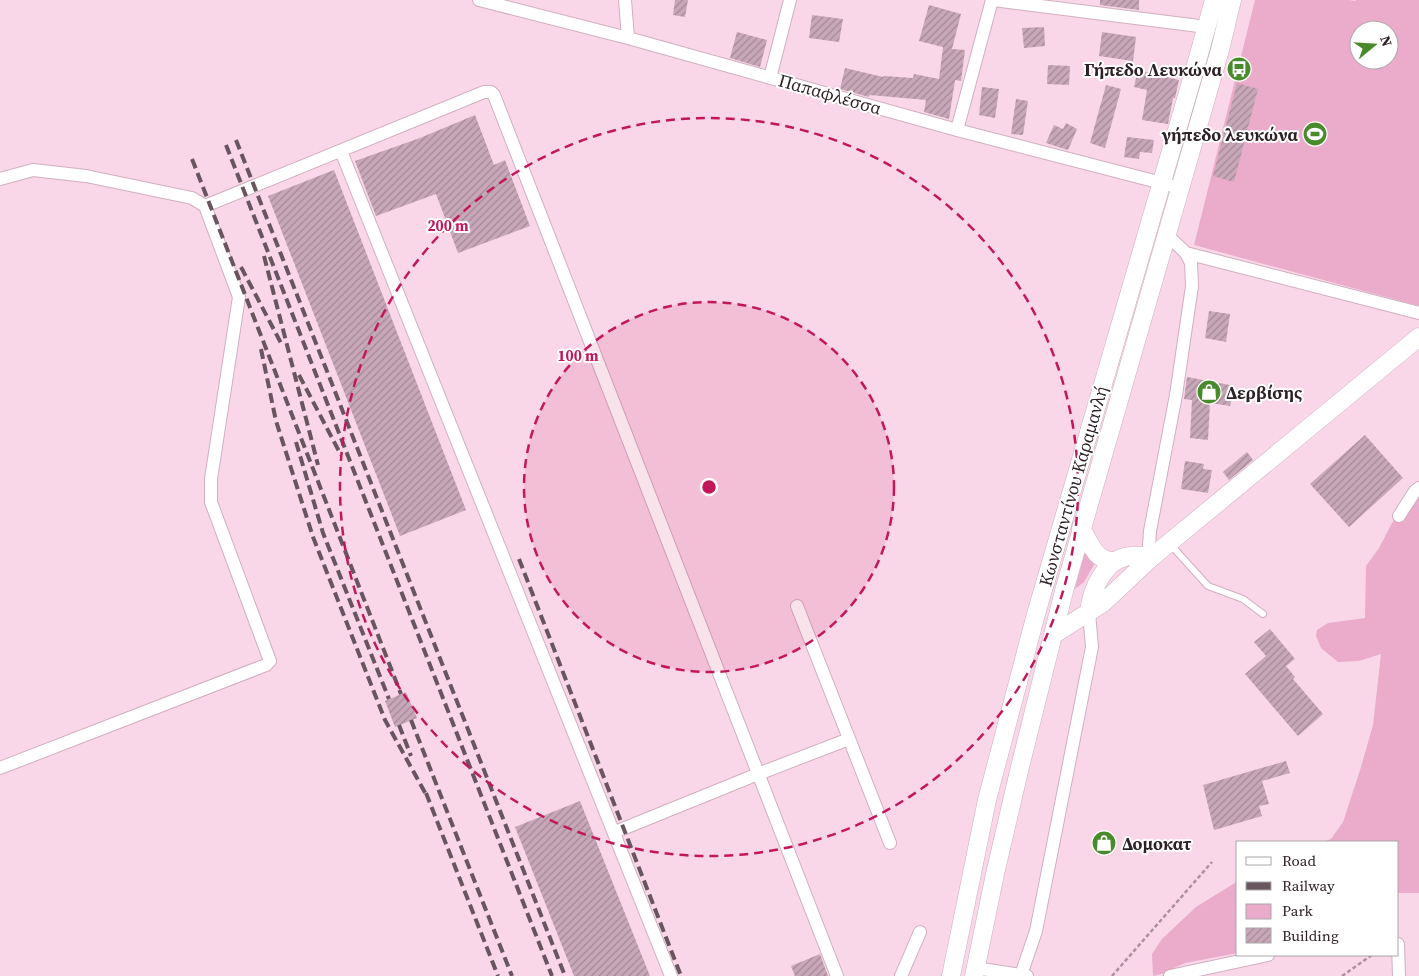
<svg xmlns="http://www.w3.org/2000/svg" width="1419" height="976" font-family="'Source Serif 4',serif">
<defs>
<pattern id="building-hatch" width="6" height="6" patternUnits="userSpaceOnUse" patternTransform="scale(1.25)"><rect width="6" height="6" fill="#c8a8b8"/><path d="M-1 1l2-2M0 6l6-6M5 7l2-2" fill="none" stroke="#a38895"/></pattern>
</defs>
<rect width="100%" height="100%" fill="#fad7e8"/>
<path fill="#ebabcb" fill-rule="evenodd" d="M1255,0h94l6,1 1,-1h63v306l-225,-61zM1359,30h30v30h-30z
M1419,489v404h-21v-51h-75l8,-3 12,-17 18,-55 12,-42 8,-71 -22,7 -21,1 -17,-14 -5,-12 1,-6 11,-7 37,-5 1,-52 13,-18 13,-25 17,-25z
M1086,547l9,16 -11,19 -9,7z
M1238,881v72l-53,10 -11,5 -5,4 -16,4 -1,-22 10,-15 34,-32z"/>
<path fill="url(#building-hatch)" d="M675,0h13l-3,17 -12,-2z
M1100,0h39v10l-39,-5z
M929,5l32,9 -9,35 13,1 -4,31 -6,-1 -6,39 -25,-7 2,-12 -56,-5 -1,2 -29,-8 5,-21 38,9 1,-1 29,2 1,-4 25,5 4,-32 -24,-6z
M812,15l31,4 -4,23 -30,-4z
M1044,27l1,19 -21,2 -2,-20z
M737,32l30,8 -7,27 -30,-9z
M1102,32l34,5 -3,24 -34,-5z
M1048,65l22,1 -1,19 -22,-1z
M1138,70l41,10 -4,18h-2l-5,26 -26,-4 5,-30 -13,-3z
M1237,83l21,6 -24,93 -21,-6z
M1106,85l15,4 -16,59 -15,-5z
M982,87l17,2 -4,29 -16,-3z
M1016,99l12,2 -5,34 -12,-1z
M475,115l19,50 11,-5 25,66 -72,27 -22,-59 -60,22 -21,-55 65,-23z
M1066,123l11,6 -9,21 -22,-7 8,-18 9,4z
M1127,137l27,3 -2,13 -12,-1 -1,7 -15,-2z
M334,170l132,340 -66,26 -132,-340z
M1209,311l21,3 -4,28 -21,-4z
M1187,377l48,9 -5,20 -20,-3 -2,37 -18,-2 2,-38 -8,-1z
M1365,435l38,43 -54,49 -39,-43z
M1247,452l6,8 -24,20 -6,-8z
M1185,461l19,3 -1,5 9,1 -4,23 -27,-4z
M1270,629l25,30 -9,7 9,11 -2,2 30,35 -25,22 -53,-62 21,-18 -12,-14z
M406,692l11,26 -22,9 -10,-26z
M1286,761l4,12 -28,8 7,23 -10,2 3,10 -48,14 -11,-45z
M580,801l70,175h-76l-59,-149z
M820,954l8,22h-33l-4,-10z"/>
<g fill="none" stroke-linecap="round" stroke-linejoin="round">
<defs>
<path id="lane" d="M1170,544l38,42 35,13 20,15"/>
<path id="street" d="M479,0l149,38 329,92 224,58
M625,0l3,38
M993,0l214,27
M770,78l20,-78
M957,130l35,-130
M341,151l330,825
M0,179l33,-9 53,6 106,22 13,8 279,-114h7l3,3 343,881
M1167,235l19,18 233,60
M1399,516l16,-25 4,-3
M1152,557l-3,-11 1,-15 26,-136 16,-109 -1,-23 -5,-10
M797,606l93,237
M0,768l266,-103 4,-4 -59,-159v-23l28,-182 -34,-91
M615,832l143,-58 91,-35
M1398,944l1,32
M975,968l52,8
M1021,975l15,-44 56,-284 -3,-34
M901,976l19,-44
M1170,976l98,-21"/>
<path id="secondary" d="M1081,528c8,13 15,35 34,33
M1089,613c2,-23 16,-56 43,-57 6,-1 13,0 20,1
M1053,635l50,-32 49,-46 267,-220
M951,976l36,-176 49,-186 160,-549 18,-65
M974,976l21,-102 24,-103 45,-180 156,-541 12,-50"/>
</defs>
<use href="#lane" stroke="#d0afbf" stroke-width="8"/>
<use href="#street" stroke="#d0afbf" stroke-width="14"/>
<use href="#secondary" stroke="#d0afbf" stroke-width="19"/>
<path stroke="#ab919e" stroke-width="2.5" stroke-dasharray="4 2.5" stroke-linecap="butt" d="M1112,976l100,-114
M1342,976l30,-21"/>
<use href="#lane" stroke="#fff" stroke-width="6"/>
<use href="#street" stroke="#fff" stroke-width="12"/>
<use href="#secondary" stroke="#fff" stroke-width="18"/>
<path stroke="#68555e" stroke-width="4" stroke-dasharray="10 5" stroke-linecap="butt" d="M236,140l329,836
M226,145l326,831
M192,159l209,535
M264,256l54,209
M241,267l41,78
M261,349l15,72 37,116 72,183 43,78
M299,375l42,80
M296,442l27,91 66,166
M519,559l162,417
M411,720l101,256
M399,725l12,31
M426,793l72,183"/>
</g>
<circle cx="709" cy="487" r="185" fill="#c2185b" fill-opacity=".12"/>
<g fill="none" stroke="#c2185b" stroke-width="2.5" stroke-dasharray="9 6">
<circle cx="709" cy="487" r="185"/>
<circle cx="709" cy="487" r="369"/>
</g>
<defs>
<symbol id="bus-disc" viewBox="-11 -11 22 22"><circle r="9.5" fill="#498a2c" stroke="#fff"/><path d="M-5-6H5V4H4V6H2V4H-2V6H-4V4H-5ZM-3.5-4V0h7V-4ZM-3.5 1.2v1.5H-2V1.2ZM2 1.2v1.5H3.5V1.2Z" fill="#fff"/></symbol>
<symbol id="stadium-disc" viewBox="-11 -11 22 22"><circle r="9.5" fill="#498a2c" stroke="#fff"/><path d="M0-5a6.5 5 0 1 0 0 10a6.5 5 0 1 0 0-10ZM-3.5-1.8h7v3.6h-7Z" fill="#fff"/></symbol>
<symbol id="shop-disc" viewBox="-11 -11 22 22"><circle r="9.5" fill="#498a2c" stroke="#fff"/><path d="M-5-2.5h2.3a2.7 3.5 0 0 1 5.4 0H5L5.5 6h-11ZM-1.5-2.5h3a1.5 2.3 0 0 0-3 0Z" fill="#fff"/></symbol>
</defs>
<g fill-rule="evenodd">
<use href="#bus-disc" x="1225" y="55" width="28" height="28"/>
<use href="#stadium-disc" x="1301" y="120" width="28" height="28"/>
<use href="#shop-disc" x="1195" y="378" width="28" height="28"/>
<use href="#shop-disc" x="1090" y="829" width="28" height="28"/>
</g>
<g text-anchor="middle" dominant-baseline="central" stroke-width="4" stroke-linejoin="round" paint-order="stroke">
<g font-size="18" font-weight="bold" fill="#2d2026" stroke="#fff" text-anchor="end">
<text x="1222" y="69">Γήπεδο Λευκώνα</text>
<text x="1298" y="134">γήπεδο λευκώνα</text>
<text x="1226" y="392" text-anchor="start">Δερβίσης</text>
<text x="1122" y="843" text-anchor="start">Δομοκατ</text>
</g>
<g font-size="18" fill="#2d2026" stroke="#fff">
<text transform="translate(830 94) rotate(16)">Παπαφλέσσα</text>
<text transform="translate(1073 486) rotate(-74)">Κωνσταντίνου Καραμανλή</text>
</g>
</g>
<circle cx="709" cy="487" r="8" fill="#c2185b" stroke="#fff" stroke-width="2.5"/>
<g font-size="15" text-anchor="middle" font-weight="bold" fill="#c2185b" stroke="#fff" stroke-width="4" stroke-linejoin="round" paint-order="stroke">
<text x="448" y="231">200 m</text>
<text x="578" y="361">100 m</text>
</g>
<rect x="1236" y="841" width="162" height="115" fill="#ffffff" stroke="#aba6a8"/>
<rect x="1246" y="857" width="25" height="8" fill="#ffffff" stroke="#aba6a8"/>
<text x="1282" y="866" font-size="15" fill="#2d2026">Road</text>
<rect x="1246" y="882" width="25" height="8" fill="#68555e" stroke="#aba6a8"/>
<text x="1282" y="891" font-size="15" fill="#2d2026">Railway</text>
<rect x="1246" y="904" width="25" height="15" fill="#ebabcb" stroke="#aba6a8"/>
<text x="1282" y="916" font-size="15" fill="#2d2026">Park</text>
<rect x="1246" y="928" width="25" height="15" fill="url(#building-hatch)" stroke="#aba6a8"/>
<text x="1282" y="941" font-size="15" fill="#2d2026">Building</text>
<g transform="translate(1374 45) rotate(72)"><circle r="24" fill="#ffffff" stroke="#aba6a8"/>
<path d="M0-4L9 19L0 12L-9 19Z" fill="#498a2c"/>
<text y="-8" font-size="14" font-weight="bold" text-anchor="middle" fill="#2d2026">N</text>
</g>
</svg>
